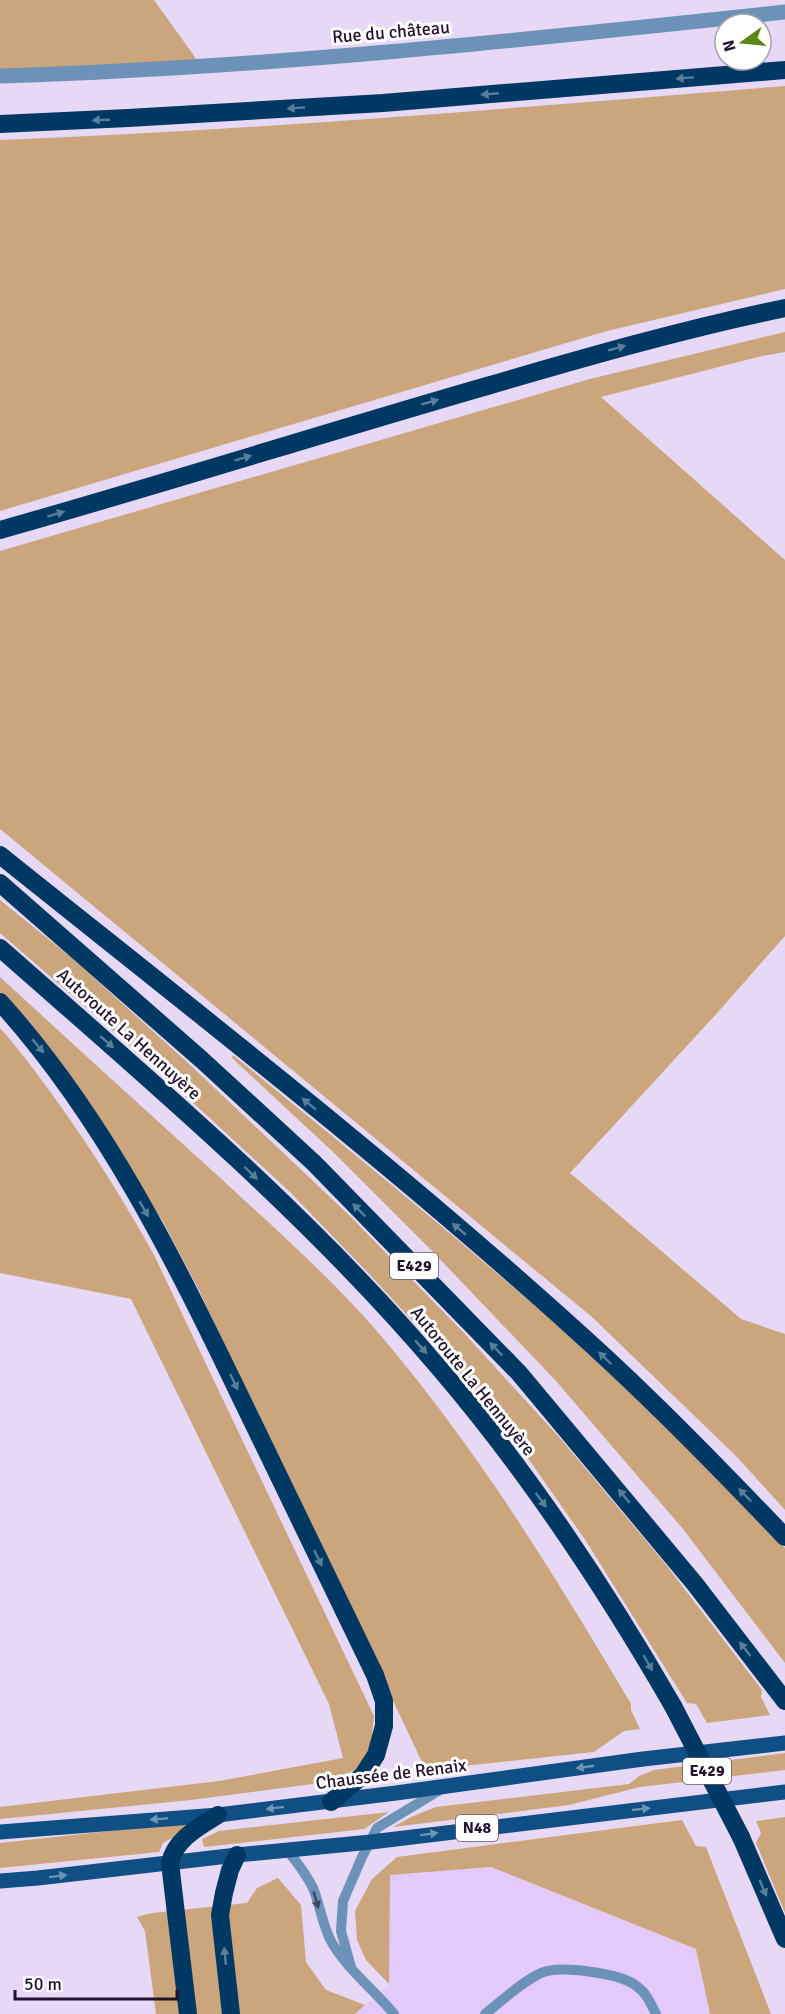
<svg xmlns="http://www.w3.org/2000/svg" width="785" height="2014" font-family="Signika,sans-serif">
<rect width="100%" height="100%" fill="#e7d8f6"/>
<path fill="#e4cafa" d="M491,1867l205,82 14,65h-355l34,-30 1,-110z"/>
<path fill="#cba57b" d="M0,0h154l48,67 -202,9z
M785,86v203l-178,42 -607,180v-371c262,-10 524,-33 785,-54z
M785,332v20l-23,4 -161,41 184,163v376l-67,76 -148,161 171,146 44,15v176l-48,-53 -145,-140 -592,-488v-278l590,-172z
M0,900l73,59 114,103 162,153 114,117 96,105 104,124 99,129 -1,7 9,18 -63,8 -11,-19 -9,-1 -101,-162 -61,-87 -71,-88 -83,-90 -81,-84 -141,-130 -149,-129z
M0,977c72,66 144,132 216,197 55,51 111,100 160,156 99,115 178,244 255,374v6l9,19 -16,2 -30,21 -160,17 -12,-7 -225,-476 -34,-64 -46,-75 -102,-139 -15,-16z
M0,1028c19,21 35,43 51,65 38,52 72,106 103,162l220,461 -3,29 -10,21 -26,15 -144,19 -191,19v-12l219,-26 124,-23 -14,-54 -198,-405 -131,-26z
M233,1055c169,138 340,275 494,429 20,21 39,43 58,64v115l-102,-134 -127,-148 -121,-127 -104,-104 -99,-92z
M785,1753v17l-145,17 -71,18 -176,22 18,-10 25,-10 193,-23 10,-8 15,-6z
M389,1812l-25,17 -160,18 -2,-8 17,-8z
M785,1817v96l-29,-70 5,-10 -5,-12z
M682,1820l14,26 10,1 65,167h-61l-14,-65 -205,-82 -101,8 -1,109 -23,-24 -9,-20 -2,-29 17,-32 25,-22z
M201,1821l-38,22 -4,9 -159,16v-25z
M278,1878l23,27 5,57 20,28 39,15 -10,9h-199l-11,-83 -8,-14 15,-4 95,-10 10,-15z"/>
<g fill="none" stroke-linecap="round" stroke-linejoin="round">
<path stroke="#6d92b8" stroke-width="10" d="M287,1850c10,12 19,24 26,38 7,17 9,36 18,53 14,26 44,50 63,73
M351,1967l-10,-36 2,-30 19,-44 15,-29 63,-38
M485,2014c18,-14 35,-31 56,-41 18,-8 78,0 94,12 11,7 15,17 21,29"/>
<path stroke="#6d92b8" stroke-width="15" d="M0,76c263,-8 524,-36 785,-64"/>
<path stroke="#0f4f84" stroke-width="15" d="M0,1832l218,-17 178,-22 247,-34 142,-16
M0,1881l38,-3 199,-23 134,-13 414,-50"/>
<path stroke="#003864" stroke-width="18" d="M0,124l128,-6 255,-15 402,-33
M0,530c163,-46 324,-97 487,-144 99,-29 197,-57 298,-78
M0,855c196,157 395,311 581,480 71,64 138,133 204,202
M0,883l202,177 112,103 205,210 176,211 90,117
M0,948c152,134 309,266 440,421 89,104 165,219 233,337
M0,1002c104,115 173,255 240,394 45,93 90,186 135,279l9,26v25l-8,29 -13,20 -32,27
M741,1837l44,102
M188,2014l-18,-151c5,-24 29,-36 48,-48
M231,2014l-11,-99 4,-22 6,-23 7,-15"/>
<path stroke="#003864" stroke-width="18" d="M673,1706l68,131"/>
</g>
<defs><path id="oneway-solid" d="M-6-.8H1V-3.2L6.5 0L1 3.2V.8H-6Z" transform="scale(1.5)"/></defs>
<g fill="#597e9a">
<use href="#oneway-solid" transform="translate(685 78) rotate(176)"/>
<use href="#oneway-solid" transform="translate(490 94) rotate(175)"/>
<use href="#oneway-solid" transform="translate(296 108) rotate(176)"/>
<use href="#oneway-solid" transform="translate(101 120) rotate(178)"/>
<use href="#oneway-solid" transform="translate(617 348) rotate(-16)"/>
<use href="#oneway-solid" transform="translate(430 402) rotate(-16)"/>
<use href="#oneway-solid" transform="translate(243 458) rotate(-17)"/>
<use href="#oneway-solid" transform="translate(56 514) rotate(-16)"/>
<use href="#oneway-solid" transform="translate(107 1042) rotate(41)"/>
<use href="#oneway-solid" transform="translate(38 1046) rotate(50)"/>
<use href="#oneway-solid" transform="translate(309 1104) rotate(-141)"/>
<use href="#oneway-solid" transform="translate(251 1173) rotate(43)"/>
<use href="#oneway-solid" transform="translate(144 1209) rotate(60)"/>
<use href="#oneway-solid" transform="translate(359 1210) rotate(-134)"/>
<use href="#oneway-solid" transform="translate(459 1229) rotate(-140)"/>
<use href="#oneway-solid" transform="translate(421 1347) rotate(48)"/>
<use href="#oneway-solid" transform="translate(496 1349) rotate(-134)"/>
<use href="#oneway-solid" transform="translate(605 1358) rotate(-136)"/>
<use href="#oneway-solid" transform="translate(234 1382) rotate(64)"/>
<use href="#oneway-solid" transform="translate(745 1495) rotate(-134)"/>
<use href="#oneway-solid" transform="translate(624 1496) rotate(-129)"/>
<use href="#oneway-solid" transform="translate(541 1500) rotate(54)"/>
<use href="#oneway-solid" transform="translate(318 1558) rotate(64)"/>
<use href="#oneway-solid" transform="translate(745 1649) rotate(-128)"/>
<use href="#oneway-solid" transform="translate(648 1663) rotate(60)"/>
<use href="#oneway-solid" transform="translate(763 1888) rotate(67)"/>
<use href="#oneway-solid" transform="translate(225 1956) rotate(-96)"/>
</g>
<g fill="#6f95b5">
<use href="#oneway-solid" transform="translate(585 1767) rotate(172)"/>
<use href="#oneway-solid" transform="translate(275 1808) rotate(173)"/>
<use href="#oneway-solid" transform="translate(641 1809) rotate(-6)"/>
<use href="#oneway-solid" transform="translate(159 1819) rotate(176)"/>
<use href="#oneway-solid" transform="translate(429 1834) rotate(-7)"/>
<use href="#oneway-solid" transform="translate(58 1876) rotate(-7)"/>
</g>
<use fill="#404665" href="#oneway-solid" transform="translate(316 1900) rotate(74)"/>
<g text-anchor="middle" dominant-baseline="central" stroke-width="6" stroke-linejoin="round" paint-order="stroke">
<g fill="#fff" stroke="#645a6d" stroke-width="1.5">
<rect x="390" y="1253" width="48" height="26" rx="4.5"/>
<rect x="683" y="1758" width="48" height="26" rx="4.5"/>
<rect x="456" y="1815" width="42" height="26" rx="4.5"/>
</g>
<g font-size="16" font-weight="bold" fill="#22132e">
<text x="414" y="1266">E429</text>
<text x="707" y="1771">E429</text>
<text x="477" y="1828">N48</text>
</g>
<g font-size="18" fill="#22132e" stroke="#fff">
<text transform="translate(391 32) rotate(-5)">Rue du château</text>
<text transform="translate(129 1034) rotate(42)">Autoroute La Hennuyère</text>
<text transform="translate(473 1381) rotate(51)">Autoroute La Hennuyère</text>
<text transform="translate(391 1774) rotate(-7)">Chaussée de Renaix</text>
</g>
</g>
<g transform="translate(743 42) rotate(255)"><circle r="28" fill="#ffffff" stroke="#a7a1ab" stroke-width="1.5"/>
<path d="M0-4.5L10 22L0 15L-10 22Z" fill="#5d8815"/>
<text y="-9" font-size="16" font-weight="bold" text-anchor="middle" fill="#22132e">N</text>
</g>
<path d="M15 1990v9h162v-9" fill="none" stroke="#22132e" stroke-width="3"/>
<text x="24" y="1990" font-size="18" fill="#22132e" stroke="#ffffff" stroke-width="4.5" paint-order="stroke">50 m</text>
</svg>
